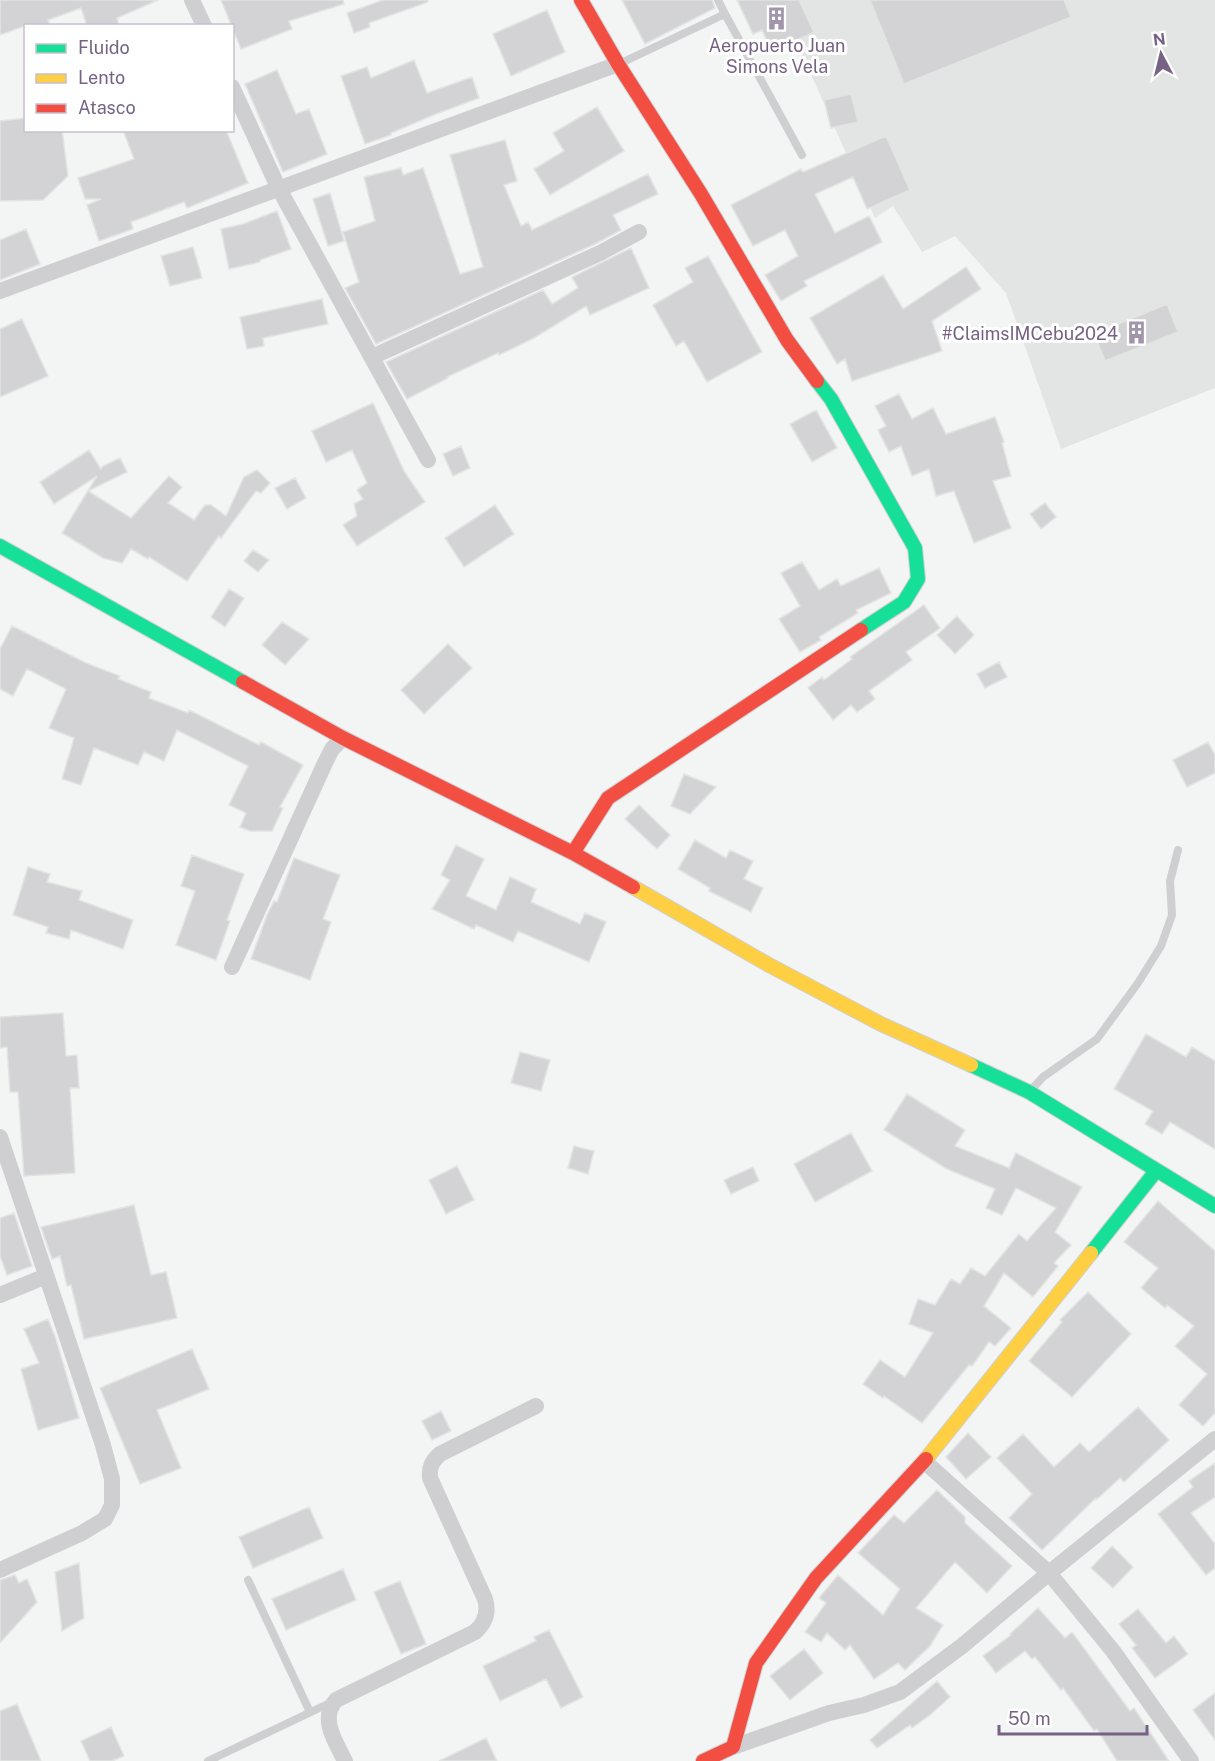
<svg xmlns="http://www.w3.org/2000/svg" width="1215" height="1761" font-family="'Public Sans',sans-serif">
<rect width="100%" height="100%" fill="#f2f5f3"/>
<path fill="#e3e5e5" d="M737,0h478v388l-154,61 -55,-156 -51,-57 -33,16 -29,-46 -18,12 -79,-177 -24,11 -10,-22 -9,4z"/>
<path fill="#d3d3d5" stroke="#e2e4e2" stroke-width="1.5" d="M0,0h158l-41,18 2,8h-32l-6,-18 -33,12 2,6h-25l-25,9z
M221,0h122l1,4 -55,17 3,8 -51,20z
M383,0h45v2l-59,21 1,4 -16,6 -7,-20z
M622,0h90l3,8 -70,36z
M737,0h62l15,32 -42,20 -10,-22 -9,4z
M870,0h194l7,17 -167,67z
M547,10l18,42 -54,24 -18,-42z
M414,60l13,33 45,-16 7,21 -43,16 -45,19v2l-26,9 -24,-68 26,-9 4,11z
M277,70l19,44 13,-5 18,45 -44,18 -38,-88z
M851,94l7,28 -27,6 -7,-28z
M597,107l27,44 -74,44 -16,-26 30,-18 -11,-18z
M26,118v12h36l6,46 -25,24 -43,1v-80z
M123,130h103l22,53 -61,25 -3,-6 -53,20 2,7 -34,12 -12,-36 14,-6h-16l-7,-21 56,-19z
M886,136l24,54 -43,19 -14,-32 -38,17 20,39 34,-17 13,26 -78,39 3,5 -26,15 -16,-26 33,-19 -13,-26 -32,16 -22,-41 70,-36 2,3z
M505,140l12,41 -13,4 17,41 7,-4 4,8 116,-56 10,20 -45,21 8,15 -26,14 -219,100 -31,-56 14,-6 -16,-50 32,-11 -11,-44 37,-9 2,7 20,-7 37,106 23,-7 -33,-112z
M330,193l14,48 -16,5 -15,-47z
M277,211l14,38 -31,11v2l-31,7 -8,-40 22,-5z
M26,229l14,35 -40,16v-40z
M193,247l9,31 -32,8 -9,-30z
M631,248l18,40 -59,27 -4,-9 -52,32 -35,17 -1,-2 -51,24 1,1 -41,21 -21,-37 157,-72 9,14 26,-16 -6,-11z
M708,256l54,96 -55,30 -23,-41 -8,5 -23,-41 40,-23 -8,-14z
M966,267l15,22 -49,32 10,30 -90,30 -7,-22 -8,5 -27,-46 73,-43 20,34z
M322,299l6,25 -65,14 1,8 -17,3 -7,-32z
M1167,304l11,28 -73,29 -11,-27z
M22,319l26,57 -48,21v-68z
M899,394l13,25 21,-11 13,26 49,-17 9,25 -2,1 9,33 -18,5 18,47 -37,15 -20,-52 -18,5 -7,-27 -17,7 -11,-30 -12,6 -11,-22 8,-4 -11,-20z
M373,403l31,68 21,31 -68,44 -14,-21 14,-9 -3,-12 9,-5 -6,-9 10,-7 -15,-33 -26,12 -14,-31z
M816,410l21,38 -25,14 -22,-38z
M461,446l9,22 -17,8 -10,-22z
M89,450l12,19 2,-3 17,-8 7,14 -39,19 43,27 38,-42 13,11 -14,16 26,17 11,-15h6l15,11 18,-39 13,-7 13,13 -9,10 -5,-2 -35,47 -2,-2 -32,45 -38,-24 -1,2 -17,-10 -9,14 -19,-5 -41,-25 35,-57 -43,28 -14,-22z
M295,478l11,20 -19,11 -12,-21z
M1045,503l11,14 -15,12 -11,-15z
M495,505l19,29 -50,33 -19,-29z
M253,550l16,10 -11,12 -14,-11z
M802,562l17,28 18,-11 4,7 38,-18 12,25 -35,17 2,3 -39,24 2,3 -21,12 -21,-33 21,-13 -19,-33z
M229,589l15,9 -19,29 -14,-10z
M924,605l16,23 -34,24 6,8 -43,31 6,8 -18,13 -6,-7 -18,15 -25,-32 14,-11 2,3 28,-21 -2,-2z
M957,616l17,19 -19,19 -18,-19z
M282,622l27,17 -24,26 -23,-20z
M12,626l74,37 34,13 -2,3 33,13 -2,6 39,15 1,-3 70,35 2,-3 42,23 -23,42 3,1 -11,23h-22l-10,-4 6,-14 -17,-8 19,-39 -71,-36 -13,31 -20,-9 -6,13 -44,-17 -13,37 -19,-6 12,-41 -25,-10 17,-39 -39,-20 -14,27 -13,-7v-40z
M448,644l24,24 -48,46 -23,-24z
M999,662l8,15 -22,11 -8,-14z
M1208,742l7,13v18l-28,14 -14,-27z
M684,774l32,13 -26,27 -19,-8z
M639,805l31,30 -13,14 -32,-30z
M695,840l31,18 4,-8 23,11 -9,18 19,9 -12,24 -42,-21 1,-3 -32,-19z
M456,845l28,14 -18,37 30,14 14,-33 26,12 -5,13 49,22 5,-11 21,9 -17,40 -71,-31 -5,11 -37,-17 -2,4 -42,-20 18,-29 -9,-5z
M192,855l52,19 -17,46 3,1 -14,39 -40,-15 19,-54 -14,-5z
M294,858l46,17 -17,44 8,3 -21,58 -59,-21 16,-44 7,-14 3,1z
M28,867l22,7 -3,8 35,9 -3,9 54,20 -10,29 -52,-19 -2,9 -23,-6 2,-6 -35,-12z
M63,1013l3,43 11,-1 2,33h-9l5,85 -51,3 -6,-84h-8l-3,-45 -7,1v-31z
M1146,1034l40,23 6,-10 23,14v88l-45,-27 -8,12 -17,-10 8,-13 -39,-22z
M520,1052l30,8 -9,31 -30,-8z
M907,1094l58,36 -10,16 54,22 7,-15 66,34 -27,45 16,13 -17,18 4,3 -25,31 -29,-24 -20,33 27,22 -16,18 -6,-4 -17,24 -3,-1 -47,58 -38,-27 -1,2 -20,-14 17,-24 25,17 28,-44 -24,-9 9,-25 17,6 16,-26 9,5 11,-16 14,8 34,-42 8,7 29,-33 -40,-20 -14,27 -16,-7 9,-19 -48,-20 -63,-39z
M851,1133l21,38 -57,31 -21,-38z
M574,1146l20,5 -6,23 -20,-6z
M457,1166l17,34 -28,14 -17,-34z
M753,1167l6,14 -28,13 -7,-14z
M1158,1201l57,50v162l-12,13 -24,-21 28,-31 -32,-28 19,-20 -27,-21 -2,3 -24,-20 17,-20 -34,-26z
M134,1205l17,70 15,-3 11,46 -93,21 -13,-54 -4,1 -7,-30 -8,3 -11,-32z
M14,1213l18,53 -25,9 -7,-19v-38z
M1088,1292l43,42 -59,63 -43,-36 33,-39 -2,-2z
M48,1319l8,20 23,79 -41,12 -17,-61 18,-6 -15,-34z
M192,1349l17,40 -52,21 24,58 -41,16 -40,-96z
M1138,1407l31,33 -45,42 -4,-4 -23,21 -1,-1 -54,52 -33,-32 23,-24 -35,-36 26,-24 31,33 26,-24 9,9z
M441,1411l10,20 -19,9 -10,-19z
M968,1433l23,24 -25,22 -20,-22z
M1215,1463v34l-24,16 24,31v24l-9,7 -48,-61 35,-27 -4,-6z
M937,1490l28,27v6l47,43 -25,27 -32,-31 -39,46 27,17 -13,21 -25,24 -7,-7 -24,16 -24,-34 -5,5 -18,-17 -6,9 -16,-10 21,-29 -7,-5 19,-23 45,40 17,-26 -42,-36 36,-38 10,8z
M309,1507l14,31 -70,30 -14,-31z
M1112,1546l21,21 -20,21 -22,-20z
M79,1563l5,55 -22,13 -7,-59z
M343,1569l13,31 -70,30 -14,-31z
M15,1575l4,8 8,-4 10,23 -37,41v-63z
M400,1581l26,63 -25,10 -27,-62z
M1038,1608l27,30 7,-6 58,79 4,-3 35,53h-52l-20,-32 -3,2 -31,-43 -2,2 -26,-33 -3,2 -7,-8 -29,22 -13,-17 28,-21 -1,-1z
M1138,1609l28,34 8,-7 14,18 -33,24 -23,-30 4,-3 -17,-21z
M549,1630l34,67 -22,11 -15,-29 -46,22 -17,-35 53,-25 -2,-4z
M804,1649l19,24 -33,27 -20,-24z
M937,1681l13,16 -20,18 -18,13 -2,-3 -33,23 -7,-8z
M1215,1693v47l-22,-30z
M17,1704l24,57h-41v-50z
M111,1727l13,29 -12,5h-22l-9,-20z
M486,1738l11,23h-58z"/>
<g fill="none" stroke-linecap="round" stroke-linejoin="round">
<defs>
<path id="fast" d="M817,381l14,18 84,149 3,31 -14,23 -43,28
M0,546l243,136
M971,1065l58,27 186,114
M1091,1253l65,-82"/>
<path id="slow" d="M633,887l136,78 112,59 90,41
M926,1459l165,-206"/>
<path id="jam" d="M581,0l37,64 83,130 86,146 30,41
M243,682l100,56 230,115 60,34
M573,853l35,-55 253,-168
M703,1761l30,-14 23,-84 60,-85 110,-119"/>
</defs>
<use href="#fast" stroke="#d0d0d3" stroke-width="16"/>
<use href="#slow" stroke="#d0d0d3" stroke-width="16"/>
<use href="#jam" stroke="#d0d0d3" stroke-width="16"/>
<path stroke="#cfced0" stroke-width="8" d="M718,0l7,14
M621,63l104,-49 77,141
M1032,1089l11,-12 54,-38 41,-56 23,-37 11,-31 -2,-34 8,-31
M248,1580l62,132
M208,1761l124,-59"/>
<path stroke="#cfced0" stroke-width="16" d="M192,0l12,26
M232,87l46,100 150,273
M0,291l618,-227
M372,357l228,-104 39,-21
M232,967l93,-204 7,-14 11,-11
M0,1137l103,308 9,34v26l-7,14 -23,14 -82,37
M0,1295l46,-19
M924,1461l125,112 64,78 78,110
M733,1747l96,-34 35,-8 36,-13 62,-46 87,-73 166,-134
M345,1761c-9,-19 -26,-42 -9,-61l139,-68c10,-9 14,-20 10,-33l-55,-121c-1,-11 2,-17 10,-24l96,-48"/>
<use href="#fast" stroke="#16e098" stroke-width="14"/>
<use href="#slow" stroke="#ffcf43" stroke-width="14"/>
<use href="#jam" stroke="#f24e42" stroke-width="14"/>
</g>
<defs>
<symbol id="building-bare" viewBox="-9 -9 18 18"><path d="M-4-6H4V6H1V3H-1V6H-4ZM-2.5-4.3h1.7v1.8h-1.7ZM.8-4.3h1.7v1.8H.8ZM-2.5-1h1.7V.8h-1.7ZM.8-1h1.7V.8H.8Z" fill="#a195ac" stroke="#fff" stroke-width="2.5" paint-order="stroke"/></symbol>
</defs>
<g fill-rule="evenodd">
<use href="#building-bare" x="760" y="2" width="33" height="33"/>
<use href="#building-bare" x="1120" y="316" width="33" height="33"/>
</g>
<g text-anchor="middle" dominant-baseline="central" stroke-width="6" stroke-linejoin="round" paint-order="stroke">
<g font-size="18" fill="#766285" stroke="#fff">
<text x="777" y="45">Aeropuerto Juan<tspan x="777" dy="21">Simons Vela</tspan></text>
<text x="1118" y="333" text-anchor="end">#ClaimsIMCebu2024</text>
</g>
</g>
<rect x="24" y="24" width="210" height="108" fill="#ffffff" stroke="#c8c0ce" stroke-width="1.5"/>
<rect x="36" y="44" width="30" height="9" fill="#16e098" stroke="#c8c0ce" stroke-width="1.5"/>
<text x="78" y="54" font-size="18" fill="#766285">Fluido</text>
<rect x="36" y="74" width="30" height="9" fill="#ffcf43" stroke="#c8c0ce" stroke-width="1.5"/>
<text x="78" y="84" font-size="18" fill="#766285">Lento</text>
<rect x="36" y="104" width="30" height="9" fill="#f24e42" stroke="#c8c0ce" stroke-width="1.5"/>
<text x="78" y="114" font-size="18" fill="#766285">Atasco</text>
<g transform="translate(1161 54) rotate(353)" stroke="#ffffff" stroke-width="4.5" paint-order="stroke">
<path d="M0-4.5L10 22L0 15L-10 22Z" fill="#766285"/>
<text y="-9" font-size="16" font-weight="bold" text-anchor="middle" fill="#766285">N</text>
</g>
<path d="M999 1725v9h148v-9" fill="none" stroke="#766285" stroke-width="3"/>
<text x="1008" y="1725" font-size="18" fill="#766285" stroke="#ffffff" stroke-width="4.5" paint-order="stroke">50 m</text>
</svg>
